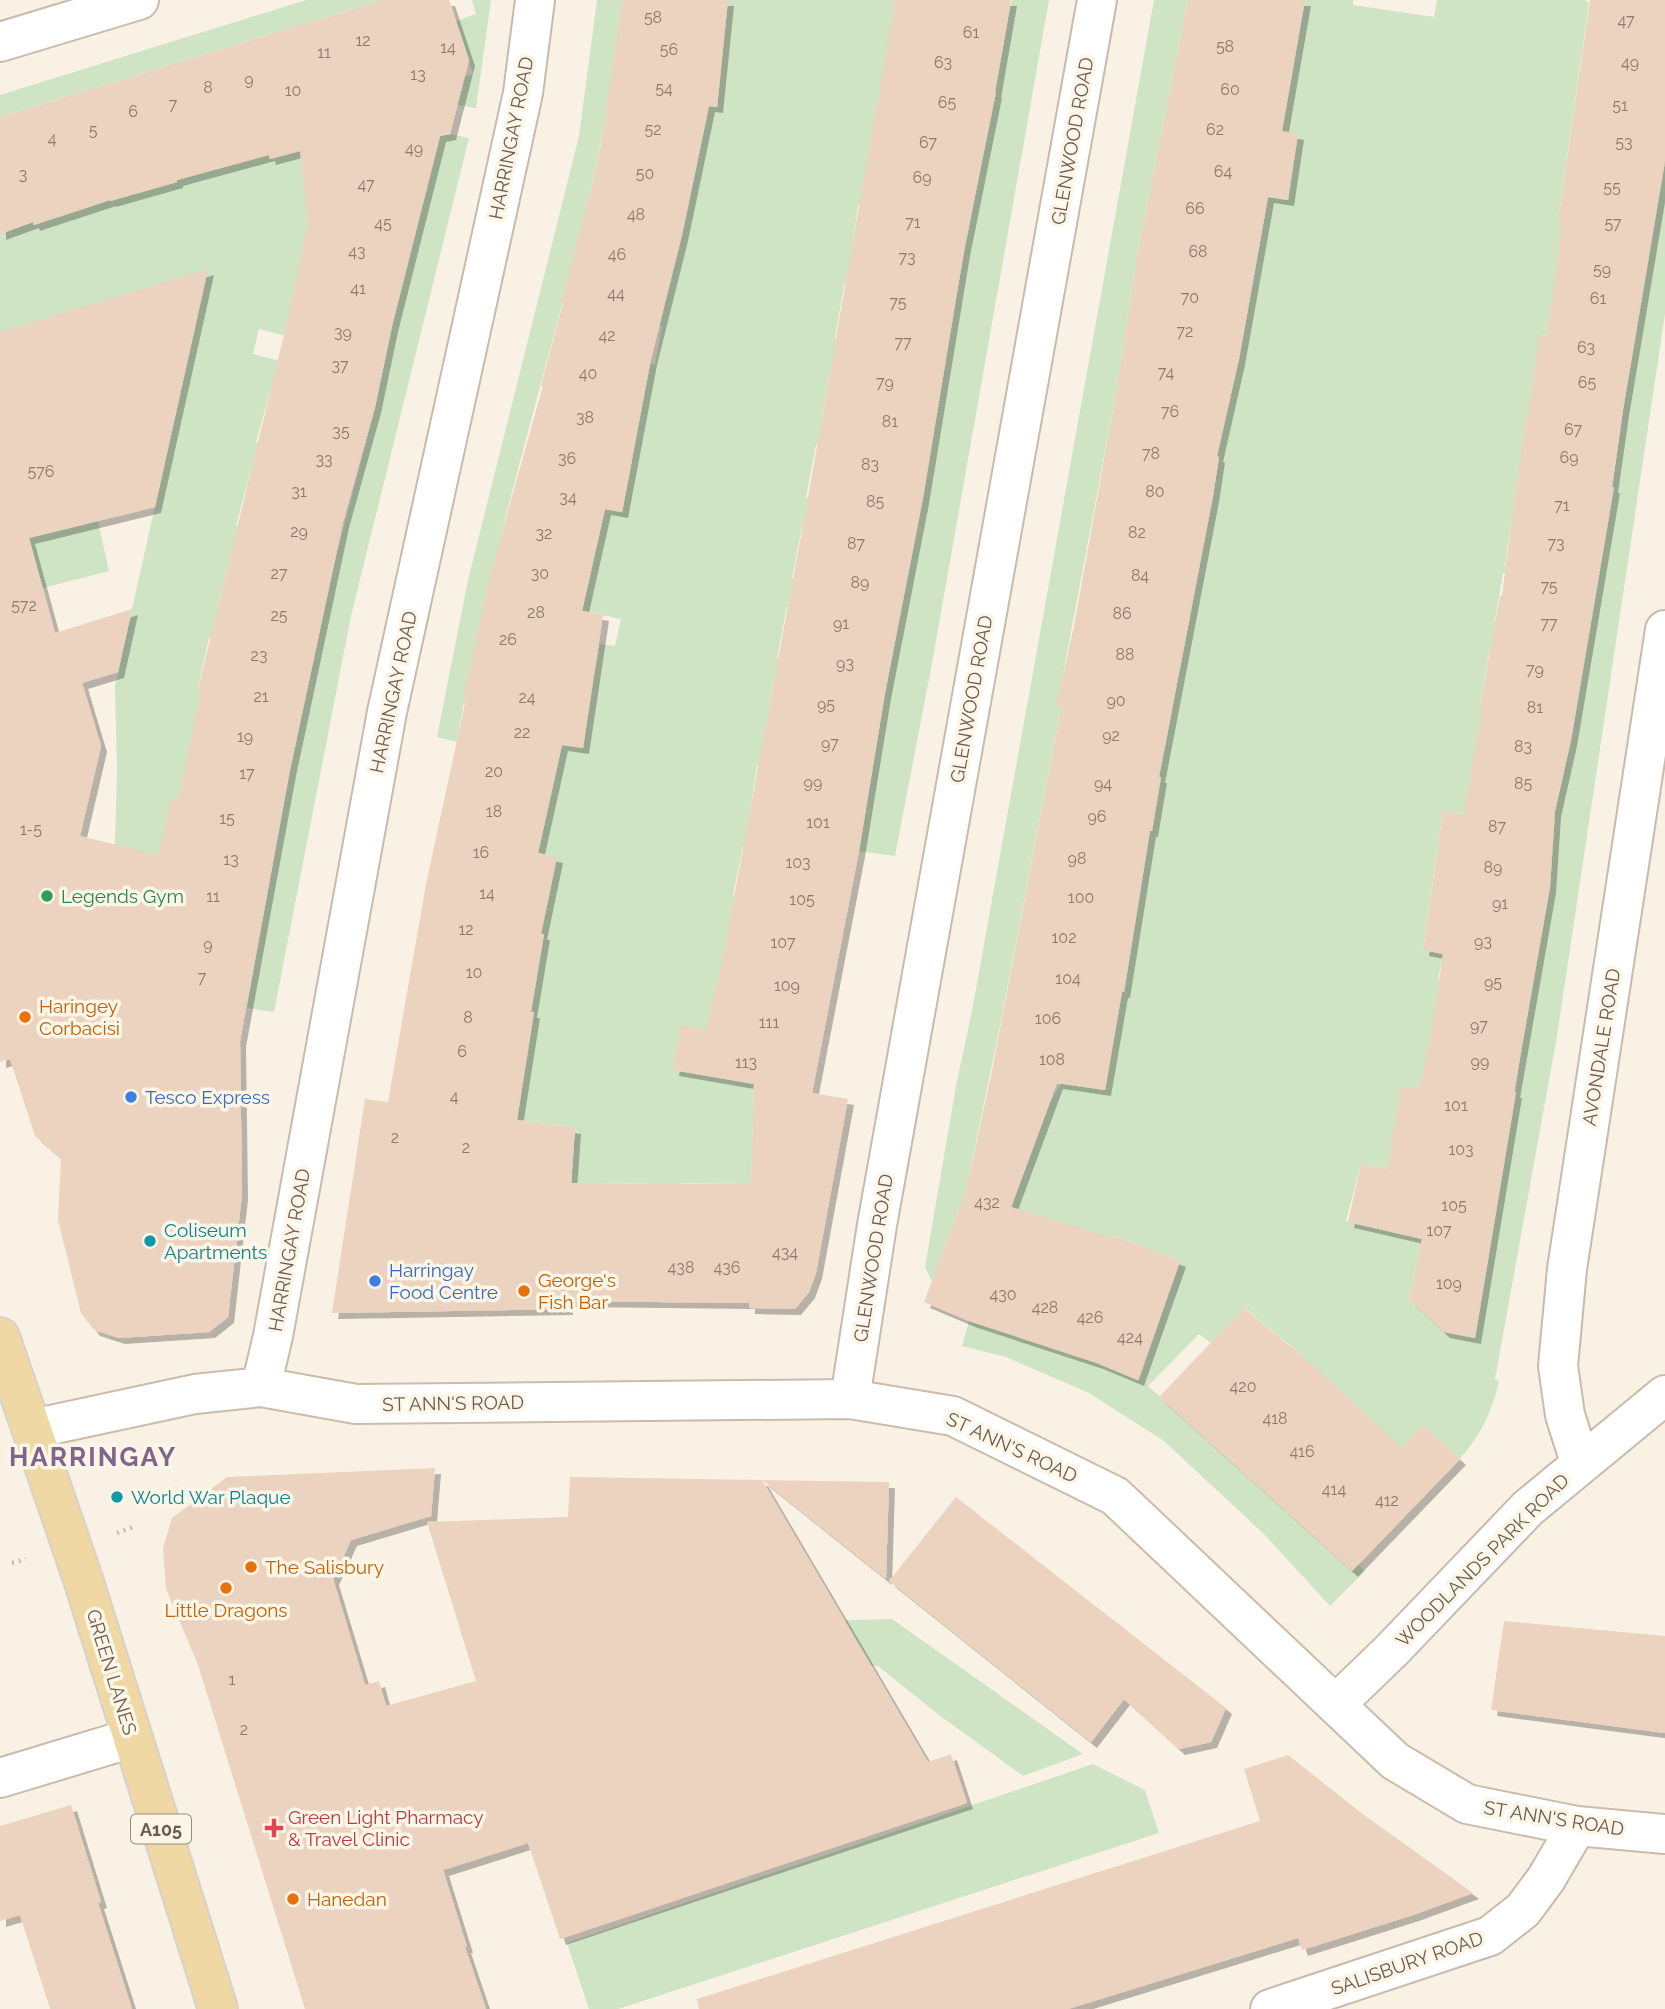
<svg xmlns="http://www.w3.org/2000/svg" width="1665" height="2009" font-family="Raleway,sans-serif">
<defs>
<filter id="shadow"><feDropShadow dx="6" dy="6" stdDeviation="0" flood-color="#0004"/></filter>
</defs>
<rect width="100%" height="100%" fill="#f9f2e4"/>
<path fill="#cfe4c4" d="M306,0h77l-383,117v-22z
M472,0h19l-15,108 -24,-4 -8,-21 29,-9 -17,-53 20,-7z
M597,0h25c-9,61 -15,123 -30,184 -43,186 -104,369 -135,558l-20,-5 31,-157 111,-444z
M727,0h169l7,213 -45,-8 -8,58 37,30 -43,-8 -9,53 44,8 -48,20 -9,50 42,9 -5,27 -43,-7 -10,52 45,8 -5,29 -44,-7 -10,51 44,9 -5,25 -44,-6 -10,53 43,8 -4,24 -43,-6 -9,54 36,33 -43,-6 -8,52 39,35 -45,-7 -10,49 45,8 -49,23 -19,105 -37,39 81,14 -4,148 -10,-48 -59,-1 -2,49 -32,-1v-48h-59l-19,50 6,-105 -58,-8 16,-108 -60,-8 61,-14 10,-56 -59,-9 61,-14 10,-54 -55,-11 43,-19 11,-53 -30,-35 58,8 8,-57 -43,-28 47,9 5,-27 15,2 6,-27 -61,-13 21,-101 41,7 10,-50 -38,-8 26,-96 35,7 7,-39 -35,-8 36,-9 34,-146 -32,-7 12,-54 40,5 7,-70 -39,-5z
M1012,0h37l-116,658 -38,198 -36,-5 26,-158 31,-162 41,-238z
M1154,0h34l-52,262 -18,121 -61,323 4,2 -62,323 -33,159 -34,91 -7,-14 31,-181 16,-75z
M1303,0h50v5l81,12 3,-17h148l4,3 -31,218 26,4 -19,113 -26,-3 13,84 -26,-2 -21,149 26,3 -2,8 -26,-4 -8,47 21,37 -27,-4 -9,51 27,5 -17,109 -47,-7 -4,27 47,8 -2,13 -47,-8 -14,99 20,4 -5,26 28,5 -19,109 -46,-7 -9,57 42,33 -73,-13 -15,57 76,18 -13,61 35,32 31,6 41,-246 4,-39 28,-158 7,-84 17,-77 34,-204 17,-120 42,-256v160l-108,722 -62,343 4,3c-8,32 -18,52 -39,77l-37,-33 -21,22 -22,-17 -79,-76 -56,-47 -34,35 -12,-9 -51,52 203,184 7,-6 7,7 -35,35 -67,-73 -99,-92 -75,-48 -83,-36 -44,-11 7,-25 128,42 42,18 41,-120 -66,-25 -19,50 -84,-78 39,-106 11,-18 44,6 11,-68 -38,-36 46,6 -17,-167 45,6 -34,-61 46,-18 11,-57 -44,-9 49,-17 10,-52 -43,-7 3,-16 43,6 12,-64 -39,-35 45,7 8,-51 -43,-9 65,-100 10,-55 14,-80 -31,-90z
M253,107l17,52 49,-14v65l-26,128 -34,-9 -6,25 61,16 -7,30 -37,-8 -14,50 35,8 -8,29 -33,-6 -14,53 39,9 -45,23 -13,52 37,9 -6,28 -39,-9 -12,54 40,8 -20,108 -41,-7 -10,54 -53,53 4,-136 -2,-86 56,-252 -171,-102v-98l19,-51 15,42 63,-65 13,41 67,-19 -14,-44z
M450,134l19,4 -118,478 -77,396 -27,-4 43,-241 44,-202 41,-157 17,-82 48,-190z
M84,474l14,47 11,50 -66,17 -43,-54z
M892,1619l191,135 -60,22 -84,-61 -61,-49 -249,-11 -49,-29z
M1093,1764l52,26 14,43 -541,176h-29l-22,-66z"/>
<path fill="#ebd3bf" filter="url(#shadow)" d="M383,0h66l20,60 -19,74 -10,2 -48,190 -17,81 -32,115 -53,248 -50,271 2,153 -14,123 -19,15 -90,6 -25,-8 -13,-17 -23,-93 3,-62 -26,-22 -25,-77 -10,3v-730l208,-63 -53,238 -126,31 26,95 77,-24 -14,63 -36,11 19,63 -21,90 78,19 13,-56 7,2 22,-108h-3l87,-358 24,-114 -8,-70 -30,8 -1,-4 -92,25v2l-67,19v-1l-76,25 -1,-3 -33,12v-117z
M622,0h106l-11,107 -8,-1 -27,129 -31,124 -29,153 -17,-3 -23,102 21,4 -20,133 -21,-3 -24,108 19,4 -16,77h3l-13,78h3l-17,108 58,8 -4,55 180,1 3,-100 -81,-14 7,-45 26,5 18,-79 84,-453 87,-498h116l-16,92h1l-32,158 -41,248 -38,195 -26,158 -47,242 36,6 -32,174 -7,19 -14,17 -46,-1v-5l-182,-2v8l-235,4 33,-214 23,3 38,-218 39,-181h-3l28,-128 53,-189h-2l22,-83h-2l31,-118 9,-41z
M1188,0h117l-23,131 16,3 -10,66 -20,-3 -29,162 -22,97 2,1 -6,39 -54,281h2l-9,54h-2l-26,161h-2l-17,98 -48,-7 -46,124 102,31 1,-2 66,25 -42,119 -41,-17 -128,-42 -45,-19 42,-112 26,-119 69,-363 -5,-2 18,-80 44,-244 18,-120z
M1590,0h75v161l-42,249 -11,77h2l-43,253 -16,71 -5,76 -36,205h2l-41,246 -31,-6 -35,-32 13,-61 -74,-17 13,-58 26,5 14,-82 18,2 12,-55 12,-80 -20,-4 20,-139 21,3 18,-109h-2l20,-109h2l13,-103 11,-77 2,1 11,-82 8,1 15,-114 -4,-1z
M1244,1308l64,53 94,87 21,-23 37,34 -108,112 -193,-174z
M435,1468l-4,48 -80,24 -18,39 32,106 14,-4 7,25 90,-25 -49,-159 141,-5 2,-40 319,5 -3,97 -124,-99 166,282 23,-8 16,49 -407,136 -32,-96 -85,27 24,77h-2l21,62h-181l-107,-344 -32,-76 -3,-41 9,-30 55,-41z
M956,1497l270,211 -15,34 -32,7 -55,-50 -33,43 -202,-161z
M1504,1621l161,15v97l-174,-23z
M1288,1755l72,57 113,81 -60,22 -111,35 -4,-12 -230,71h-369l-2,-10 563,-178 -16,-52z
M71,1805l30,97 -3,1 34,106h-82l-30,-94 -20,6v-95z"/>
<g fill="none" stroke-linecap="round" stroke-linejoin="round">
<defs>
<path id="minor" d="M0,42l139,-42
M261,1387l12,-51 114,-624 136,-619 12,-93
M850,1399l27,-174 220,-1225
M1580,1462l-15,-47 -7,-49 9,-97 98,-639
M1336,1704l55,-53 137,-143 137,-113
M0,1778l132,-40"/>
<path id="tertiary" d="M1270,2009l220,-73 33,-26 23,-31 31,-53"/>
<path id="secondary" d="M32,1429l163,-35 66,-7 95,17 494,-5 103,17 162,80 280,265 72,43 110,22 88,8"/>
<path id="primary" d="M0,1337l83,242 135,430"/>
</defs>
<use href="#minor" stroke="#c8baac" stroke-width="42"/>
<use href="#tertiary" stroke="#c8baac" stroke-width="42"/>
<use href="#secondary" stroke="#cbbbab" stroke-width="42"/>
<use href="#primary" stroke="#d6d1cd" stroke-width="42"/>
<path stroke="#cfb7a3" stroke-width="4.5" stroke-dasharray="2 5" stroke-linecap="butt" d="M117,1533l19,-7
M12,1563l14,-4"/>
<use href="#minor" stroke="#fff" stroke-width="38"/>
<use href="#tertiary" stroke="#fff" stroke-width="38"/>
<use href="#secondary" stroke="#fff" stroke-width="38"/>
<use href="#primary" stroke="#efd8a4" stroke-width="38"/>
</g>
<circle fill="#2e9e5b" stroke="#fcf6e9" stroke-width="2.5" cx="47" cy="896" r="7"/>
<g fill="#e8710a" stroke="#fcf6e9" stroke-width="2.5">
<circle cx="25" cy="1017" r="7"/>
<circle cx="524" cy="1291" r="7"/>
<circle cx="251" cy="1567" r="7"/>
<circle cx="226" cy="1588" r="7"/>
<circle cx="293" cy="1899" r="7"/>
</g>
<g fill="#3f7fe0" stroke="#fcf6e9" stroke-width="2.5">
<circle cx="131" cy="1097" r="7"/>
<circle cx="375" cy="1281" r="7"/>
</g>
<g fill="#0f9aa8" stroke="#fcf6e9" stroke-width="2.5">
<circle cx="150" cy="1241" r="7"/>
<circle cx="117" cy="1497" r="7"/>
</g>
<path fill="#e0444e" stroke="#fcf6e9" stroke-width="2.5" d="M270.5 1817.5h7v7h7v7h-7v7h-7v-7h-7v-7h7z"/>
<g text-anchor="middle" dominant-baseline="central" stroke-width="7" stroke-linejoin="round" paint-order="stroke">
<g font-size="16" fill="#8d796a">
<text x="653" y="17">58</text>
<text x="1626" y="20">47</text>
<text x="971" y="32">61</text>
<text x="363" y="40">12</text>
<text x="1225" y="46">58</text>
<text x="448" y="47">14</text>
<text x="669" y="49">56</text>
<text x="324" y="52">11</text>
<text x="943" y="62">63</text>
<text x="1630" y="62">49</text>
<text x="418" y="74">13</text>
<text x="249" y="79">9</text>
<text x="208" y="87">8</text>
<text x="664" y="88">54</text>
<text x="1230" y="89">60</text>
<text x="293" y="90">10</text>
<text x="947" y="102">65</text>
<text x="173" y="104">7</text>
<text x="1620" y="105">51</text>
<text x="133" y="111">6</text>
<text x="653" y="129">52</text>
<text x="1215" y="129">62</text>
<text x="93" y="130">5</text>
<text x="52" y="138">4</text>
<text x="928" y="142">67</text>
<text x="1624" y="142">53</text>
<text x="414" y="148">49</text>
<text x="1223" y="171">64</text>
<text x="645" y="173">50</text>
<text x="23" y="174">3</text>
<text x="922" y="177">69</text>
<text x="366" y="184">47</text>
<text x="1612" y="187">55</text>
<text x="1195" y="208">66</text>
<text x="636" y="214">48</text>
<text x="913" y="222">71</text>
<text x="383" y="223">45</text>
<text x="1613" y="223">57</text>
<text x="357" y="251">43</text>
<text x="1198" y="251">68</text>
<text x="617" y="254">46</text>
<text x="907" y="257">73</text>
<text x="1602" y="269">59</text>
<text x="358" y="288">41</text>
<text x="616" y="293">44</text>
<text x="1190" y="297">70</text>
<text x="1598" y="298">61</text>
<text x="898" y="302">75</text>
<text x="1185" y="331">72</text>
<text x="343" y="332">39</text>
<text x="607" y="335">42</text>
<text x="903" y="342">77</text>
<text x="1586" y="347">63</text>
<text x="340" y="365">37</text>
<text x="1166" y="372">74</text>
<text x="588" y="373">40</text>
<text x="885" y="382">79</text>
<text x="1587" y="382">65</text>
<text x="1170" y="411">76</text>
<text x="585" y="417">38</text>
<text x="890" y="421">81</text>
<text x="1573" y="429">67</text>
<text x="341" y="431">35</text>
<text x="1151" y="453">78</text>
<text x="1569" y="457">69</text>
<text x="567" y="458">36</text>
<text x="324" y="459">33</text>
<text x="870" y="464">83</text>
<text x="41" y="471">576</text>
<text x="299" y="491">31</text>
<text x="1155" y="491">80</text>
<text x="568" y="497">34</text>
<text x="875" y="501">85</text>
<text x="1562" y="505">71</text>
<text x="299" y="531">29</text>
<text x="1137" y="532">82</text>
<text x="544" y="533">32</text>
<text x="856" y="543">87</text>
<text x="1556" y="543">73</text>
<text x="279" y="573">27</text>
<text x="540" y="573">30</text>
<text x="1140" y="575">84</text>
<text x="860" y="582">89</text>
<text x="1549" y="586">75</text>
<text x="24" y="605">572</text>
<text x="536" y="612">28</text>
<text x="1122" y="613">86</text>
<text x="279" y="615">25</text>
<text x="841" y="623">91</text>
<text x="1549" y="623">77</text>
<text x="508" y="639">26</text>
<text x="1125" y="654">88</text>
<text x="259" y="655">23</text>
<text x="845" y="663">93</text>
<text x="1535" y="669">79</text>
<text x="261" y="696">21</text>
<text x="527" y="697">24</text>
<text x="1116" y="700">90</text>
<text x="826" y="704">95</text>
<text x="1535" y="707">81</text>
<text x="522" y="732">22</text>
<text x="1111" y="735">92</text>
<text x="245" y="736">19</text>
<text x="830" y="743">97</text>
<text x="1523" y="746">83</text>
<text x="494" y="771">20</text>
<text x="247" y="773">17</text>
<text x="813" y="782">99</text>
<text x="1103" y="783">94</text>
<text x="1523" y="783">85</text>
<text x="494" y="811">18</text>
<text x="1097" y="816">96</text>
<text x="227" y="818">15</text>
<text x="818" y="822">101</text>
<text x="1497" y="826">87</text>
<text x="31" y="829">1-5</text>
<text x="481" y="852">16</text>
<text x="1077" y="858">98</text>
<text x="231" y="859">13</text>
<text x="798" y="862">103</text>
<text x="1493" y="867">89</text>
<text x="487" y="893">14</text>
<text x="213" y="896">11</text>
<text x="1081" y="897">100</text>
<text x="802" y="899">105</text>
<text x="1500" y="903">91</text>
<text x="466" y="929">12</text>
<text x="1064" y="937">102</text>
<text x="1483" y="941">93</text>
<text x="783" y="942">107</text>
<text x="208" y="944">9</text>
<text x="474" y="972">10</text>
<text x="202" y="977">7</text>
<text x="1068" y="978">104</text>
<text x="1493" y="982">95</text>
<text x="787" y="985">109</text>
<text x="468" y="1017">8</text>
<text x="1048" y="1018">106</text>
<text x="769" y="1022">111</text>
<text x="1479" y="1025">97</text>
<text x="462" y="1051">6</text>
<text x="1052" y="1059">108</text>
<text x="1480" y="1061">99</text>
<text x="746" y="1062">113</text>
<text x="454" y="1096">4</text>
<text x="1456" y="1105">101</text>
<text x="395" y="1137">2</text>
<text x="466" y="1147">2</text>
<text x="1461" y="1149">103</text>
<text x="987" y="1202">432</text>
<text x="1454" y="1205">105</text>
<text x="1439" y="1230">107</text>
<text x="785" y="1252">434</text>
<text x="681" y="1267">438</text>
<text x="727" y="1267">436</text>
<text x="1449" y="1283">109</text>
<text x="1003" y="1294">430</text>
<text x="1045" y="1307">428</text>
<text x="1090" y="1317">426</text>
<text x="1130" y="1337">424</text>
<text x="1243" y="1386">420</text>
<text x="1275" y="1418">418</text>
<text x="1302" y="1451">416</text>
<text x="1334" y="1489">414</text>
<text x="1387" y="1500">412</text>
<text x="232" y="1679">1</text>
<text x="244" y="1729">2</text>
</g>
<rect fill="#fcf6e9" stroke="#998a7c" stroke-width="2" x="131" y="1814.5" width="60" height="29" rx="5"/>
<g font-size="18" font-weight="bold" fill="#6e5b4d">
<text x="161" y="1829">A105</text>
</g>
<g font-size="19" fill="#6e5b4d" stroke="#fcf6e9">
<text transform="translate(511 138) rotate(-79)">HARRINGAY ROAD</text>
<text transform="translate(1072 141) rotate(-80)">GLENWOOD ROAD</text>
<text transform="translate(393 692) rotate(-78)">HARRINGAY ROAD</text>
<text transform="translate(971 699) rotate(-80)">GLENWOOD ROAD</text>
<text transform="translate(1601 1047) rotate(-81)">AVONDALE ROAD</text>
<text transform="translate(289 1250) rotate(-80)">HARRINGAY ROAD</text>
<text transform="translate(873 1258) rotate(-81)">GLENWOOD ROAD</text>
<text transform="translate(453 1403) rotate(-1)">ST ANN'S ROAD</text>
<text transform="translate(1012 1447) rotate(25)">ST ANN'S ROAD</text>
<text transform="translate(1482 1560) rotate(-45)">WOODLANDS PARK ROAD</text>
<text transform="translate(112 1672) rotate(73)">GREEN LANES</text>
<text transform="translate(1554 1818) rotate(9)">ST ANN'S ROAD</text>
<text transform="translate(1407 1963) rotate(-19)">SALISBURY ROAD</text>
</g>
<g font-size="19" fill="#27864d" stroke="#fcf6e9" text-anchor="start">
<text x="61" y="896">Legends Gym</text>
</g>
<g font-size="19" fill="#c56008" stroke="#fcf6e9" text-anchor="start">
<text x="39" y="1006">Haringey<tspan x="39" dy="22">Corbacisi</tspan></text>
<text x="538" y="1280">George's<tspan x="538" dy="22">Fish Bar</tspan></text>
<text x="265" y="1567">The Salisbury</text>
<text x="226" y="1610" text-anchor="middle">Little Dragons</text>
<text x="307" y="1899">Hanedan</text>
</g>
<g font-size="19" fill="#366cbe" stroke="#fcf6e9" text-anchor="start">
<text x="145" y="1097">Tesco Express</text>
<text x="389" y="1270">Harringay<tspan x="389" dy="22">Food Centre</tspan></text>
</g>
<g font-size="19" fill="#0d838f" stroke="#fcf6e9" text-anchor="start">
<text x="164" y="1230">Coliseum<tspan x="164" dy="22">Apartments</tspan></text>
<text x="131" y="1497">World War Plaque</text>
</g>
<g font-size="19" fill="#be3a42" stroke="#fcf6e9" text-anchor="start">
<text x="288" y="1817">Green Light Pharmacy<tspan x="288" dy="22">&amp; Travel Clinic</tspan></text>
</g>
<g font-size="26" font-weight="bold" letter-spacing="2" fill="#80658a" stroke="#fcf6e9">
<text x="93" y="1457">HARRINGAY</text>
</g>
</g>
</svg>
